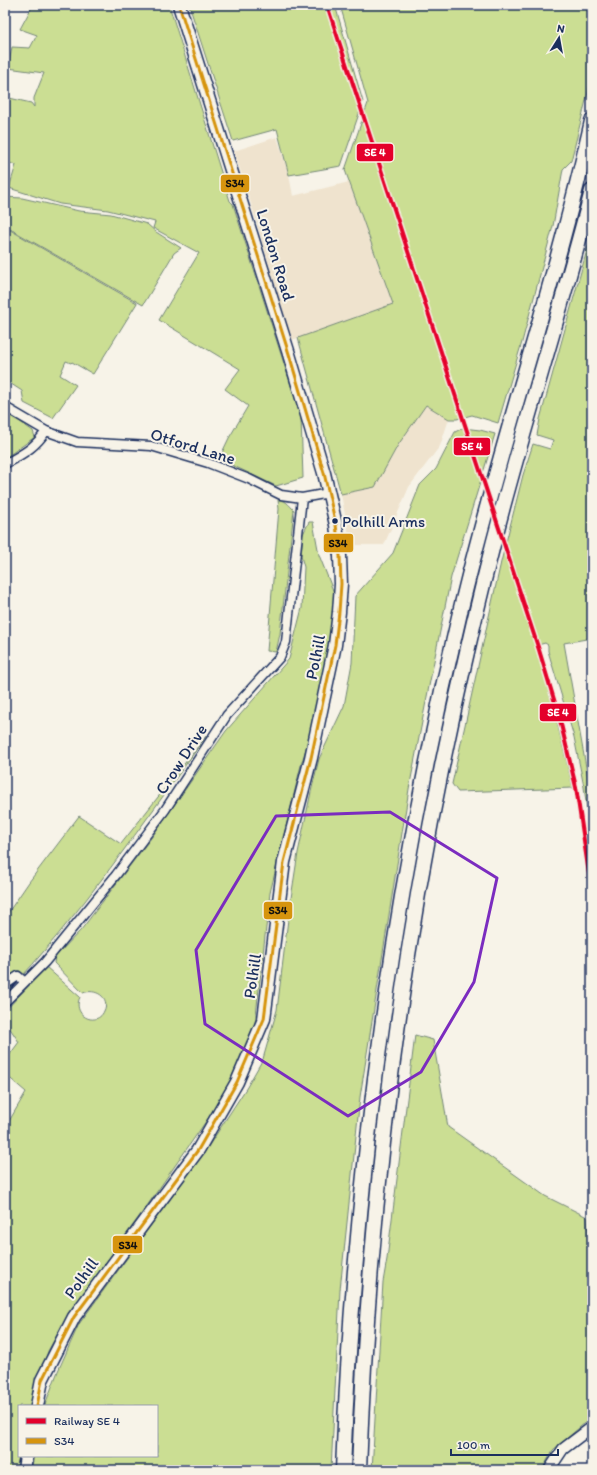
<svg xmlns="http://www.w3.org/2000/svg" width="597" height="1475" font-family="Itim,sans-serif">
<rect width="100%" height="100%" fill="#f7f3e8"/>
<filter id="ink" filterUnits="userSpaceOnUse"><feTurbulence type="fractalNoise" baseFrequency=".025" numOctaves="2"/><feDisplacementMap in="SourceGraphic" scale="8" xChannelSelector="R" yChannelSelector="G"/><feConvolveMatrix kernelMatrix="1 2 1 2 8 2 1 2 1" color-interpolation-filters="sRGB"/></filter>
<g filter="url(#ink)">
<path fill="#efe3ce" d="M277,137l12,38 4,21 56,-14 44,122 -95,34 -7,2 -38,-130 -19,-59z
M426,405l23,14 -9,27 -31,41 -25,58h-33l-10,-51 34,-7 23,-42z"/>
<path fill="#cbde93" stroke="#738678" d="M33,5h136l61,196 3,3 68,213 2,61 -27,8 -57,-27 10,-21 19,-32 -23,-17 15,-20 -81,-49 40,-67 -46,-25 2,-6 -47,-12 -48,-6 -51,-16 7,-23 -7,-2 -4,11v-77l26,6 3,4v-9l10,-25 -36,-5 4,-21 18,1 7,-13 -17,-6z
M189,5h146l28,97 -22,64 -52,9 -12,-46 -44,12z
M340,5h252v71l-21,85 -8,8 -10,57 -31,116 -24,81 -26,-8 -15,4h-8l-23,-14 -28,40 -23,42 -34,7 -43,-156 95,-34 -48,-134 23,-67z
M5,197l17,1 57,13 32,3 36,10 9,8 25,16 -7,5 -31,52 -138,-79z
M5,227l132,76 -44,71 -21,-12 -1,1 -5,-2 -6,14 16,10 -23,33 -29,-15 -2,-12 -17,-11z
M592,232v406l-28,5 25,141 3,3v58l-8,-58 -10,-50 -26,-86v-6l-3,-2 -7,2 -2,2 18,63 19,78 -115,4 -6,-8 49,-222 22,-87 10,-31 17,5 3,-9 -16,-5 3,-16z
M5,413l11,6 17,12 2,6 -30,21z
M463,428l17,2 15,4 -44,143 -21,104 -21,108 -49,308 -20,193 -9,180h-300l3,-14h123v-50h-112l1,-4 12,-31 21,-47 127,-174 41,-63 16,-28 14,-49 12,-99 9,-58 13,-61 8,-33 25,-53 8,-43 3,-67 38,-43 27,-68 16,-16 19,-37z
M278,500c7,-1 11,5 16,10l-14,124 -4,18 -9,-1 12,-142z
M309,522h4l6,33 15,38 -1,21 -10,60 -12,58 -10,33 -31,128 -16,139 -29,62 -76,109 -79,109 -22,39 -17,55h-12v50l-3,14h-11v-342l21,-36 -21,-18v-13l14,-19 -14,-21v-10l41,-44 34,30c-9,19 17,31 24,14 7,-14 -9,-23 -21,-18l-29,-30 1,-6 26,-27 73,-96 72,-103 63,-72 13,-51 2,-41 -3,-11 2,-22z
M207,735c-64,89 -127,180 -202,260v-78l24,-35 50,-66 42,28z
M415,1035l18,5 15,87 97,69 42,21 5,75v125l-39,33 -11,20h-170l11,-188 4,-23z"/>
<g fill="none" stroke-linecap="round" stroke-linejoin="round">
<defs>
<path id="minor" d="M5,407l41,24 31,11 74,4 57,17 41,16 32,16 21,3 27,-5
M5,464c17,-10 30,-16 41,-33
M5,985l13,-9 7,6
M5,1002l40,-40 71,-87 49,-65 62,-95 53,-58 6,-15 16,-144"/>
<path id="tertiary" d="M549,1470l14,-21 29,-22"/>
<path id="primary" d="M37,1406l5,-26 32,-63 124,-167 39,-68 27,-63 20,-157 27,-104 24,-113 4,-33 2,-28 -1,-28 -4,-31 -12,-52 -35,-119 -110,-349
M24,1470l2,-14"/>
<path id="motorway" d="M343,1470c11,-291 50,-579 118,-862 39,-164 94,-323 131,-487
M359,1470c10,-271 44,-541 105,-805 14,-62 29,-123 46,-184 27,-97 57,-193 82,-290"/>
</defs>
<use href="#minor" stroke="#1b2f5e" stroke-width="11"/>
<use href="#tertiary" stroke="#1b2f5e" stroke-width="13"/>
<use href="#primary" stroke="#1b2f5e" stroke-width="15"/>
<use href="#motorway" stroke="#1b2f5e" stroke-width="17"/>
<use href="#minor" stroke="#f7f3e8" stroke-width="8"/>
<use href="#tertiary" stroke="#f7f3e8" stroke-width="10"/>
<use href="#primary" stroke="#f7f3e8" stroke-width="12"/>
<use href="#motorway" stroke="#f7f3e8" stroke-width="14"/>
<defs>
<path id="bus-1" d="M37,1406l5,-26 32,-63 124,-167 39,-68 27,-63 20,-157 27,-104 24,-113 4,-33 2,-28 -1,-28 -4,-31 -12,-52 -35,-119 -110,-349"/>
</defs>
<use href="#bus-1" stroke="#f7f3e8" stroke-width="6"/>
<use href="#bus-1" stroke="#d6940e" stroke-width="3"/>
<defs>
<path id="rail-1" d="M327,5l212,645 20,66 17,71 16,107"/>
</defs>
<use href="#rail-1" stroke="#f7f3e8" stroke-width="7"/>
<use href="#rail-1" stroke="#e4002b" stroke-width="4"/>
</g>
</g>
<path fill="none" stroke="#7b2cbf" stroke-width="3" stroke-linejoin="round" d="M390,812l107,66 -23,104 -53,90 -73,44 -143,-92 -9,-74 80,-134z"/>
<circle fill="#1b2f5e" stroke="#f7f3e8" stroke-width="1.5" cx="335" cy="521" r="3.5"/>
<g text-anchor="middle" dominant-baseline="central" stroke-width="4" stroke-linejoin="round" paint-order="stroke">
<g font-size="16" fill="#1b2f5e" stroke="#f7f3e8" text-anchor="start">
<text x="342" y="521">Polhill Arms</text>
</g>
<g font-size="17" fill="#1b2f5e" stroke="#f7f3e8">
<text transform="translate(276 255) rotate(73)">London Road</text>
<text transform="translate(193 446) rotate(17)">Otford Lane</text>
<text transform="translate(315 657) rotate(-79)">Polhill</text>
<text transform="translate(181 759) rotate(-57)">Crow Drive</text>
<text transform="translate(252 976) rotate(-82)">Polhill</text>
<text transform="translate(81 1278) rotate(-54)">Polhill</text>
</g>
</g>
<g stroke="#f7f3e8" stroke-width="1.5">
<rect x="356" y="143" width="38" height="19" rx="4" fill="#e4002b"/>
<rect x="220" y="174" width="30" height="19" rx="4" fill="#d6940e"/>
<rect x="453" y="437" width="38" height="19" rx="4" fill="#e4002b"/>
<rect x="323" y="533" width="31" height="20" rx="4" fill="#d6940e"/>
<rect x="539" y="703" width="38" height="19" rx="4" fill="#e4002b"/>
<rect x="263" y="901" width="30" height="19" rx="4" fill="#d6940e"/>
<rect x="112" y="1235" width="31" height="19" rx="4" fill="#d6940e"/>
</g>
<g font-size="11" text-anchor="middle" font-weight="bold" fill="#fff">
<text x="375" y="156">SE 4</text>
<text x="472" y="450">SE 4</text>
<text x="558" y="716">SE 4</text>
</g>
<g font-size="11" text-anchor="middle" font-weight="bold" fill="#111">
<text x="235" y="187">S34</text>
<text x="338" y="547">S34</text>
<text x="278" y="914">S34</text>
<text x="128" y="1249">S34</text>
</g>
<rect width="597" height="1475" fill="none" stroke="#f7f3e8" stroke-width="20"/>
<rect x="10" y="10" width="577" height="1455" fill="none" stroke="#1b2f5e" stroke-width="1.5" filter="url(#ink)"/>
<rect x="18" y="1405" width="140" height="52" fill="#f7f3e8" stroke="#9fa5b1"/>
<rect x="26" y="1418" width="20" height="6" fill="#e4002b" stroke="#9fa5b1"/>
<text x="54" y="1425" font-size="12" fill="#1b2f5e">Railway SE 4</text>
<rect x="26" y="1438" width="20" height="6" fill="#d6940e" stroke="#9fa5b1"/>
<text x="54" y="1445" font-size="12" fill="#1b2f5e">S34</text>
<g transform="translate(559 38) rotate(11)" stroke="#f7f3e8" stroke-width="3" paint-order="stroke">
<path d="M0-3L7 15L0 10L-7 15Z" fill="#1b2f5e"/>
<text y="-6" font-size="11" font-weight="bold" text-anchor="middle" fill="#1b2f5e">N</text>
</g>
<path d="M451 1449v6h107v-6" fill="none" stroke="#1b2f5e" stroke-width="2"/>
<text x="457" y="1449" font-size="12" fill="#1b2f5e" stroke="#f7f3e8" stroke-width="3" paint-order="stroke">100 m</text>
</svg>
